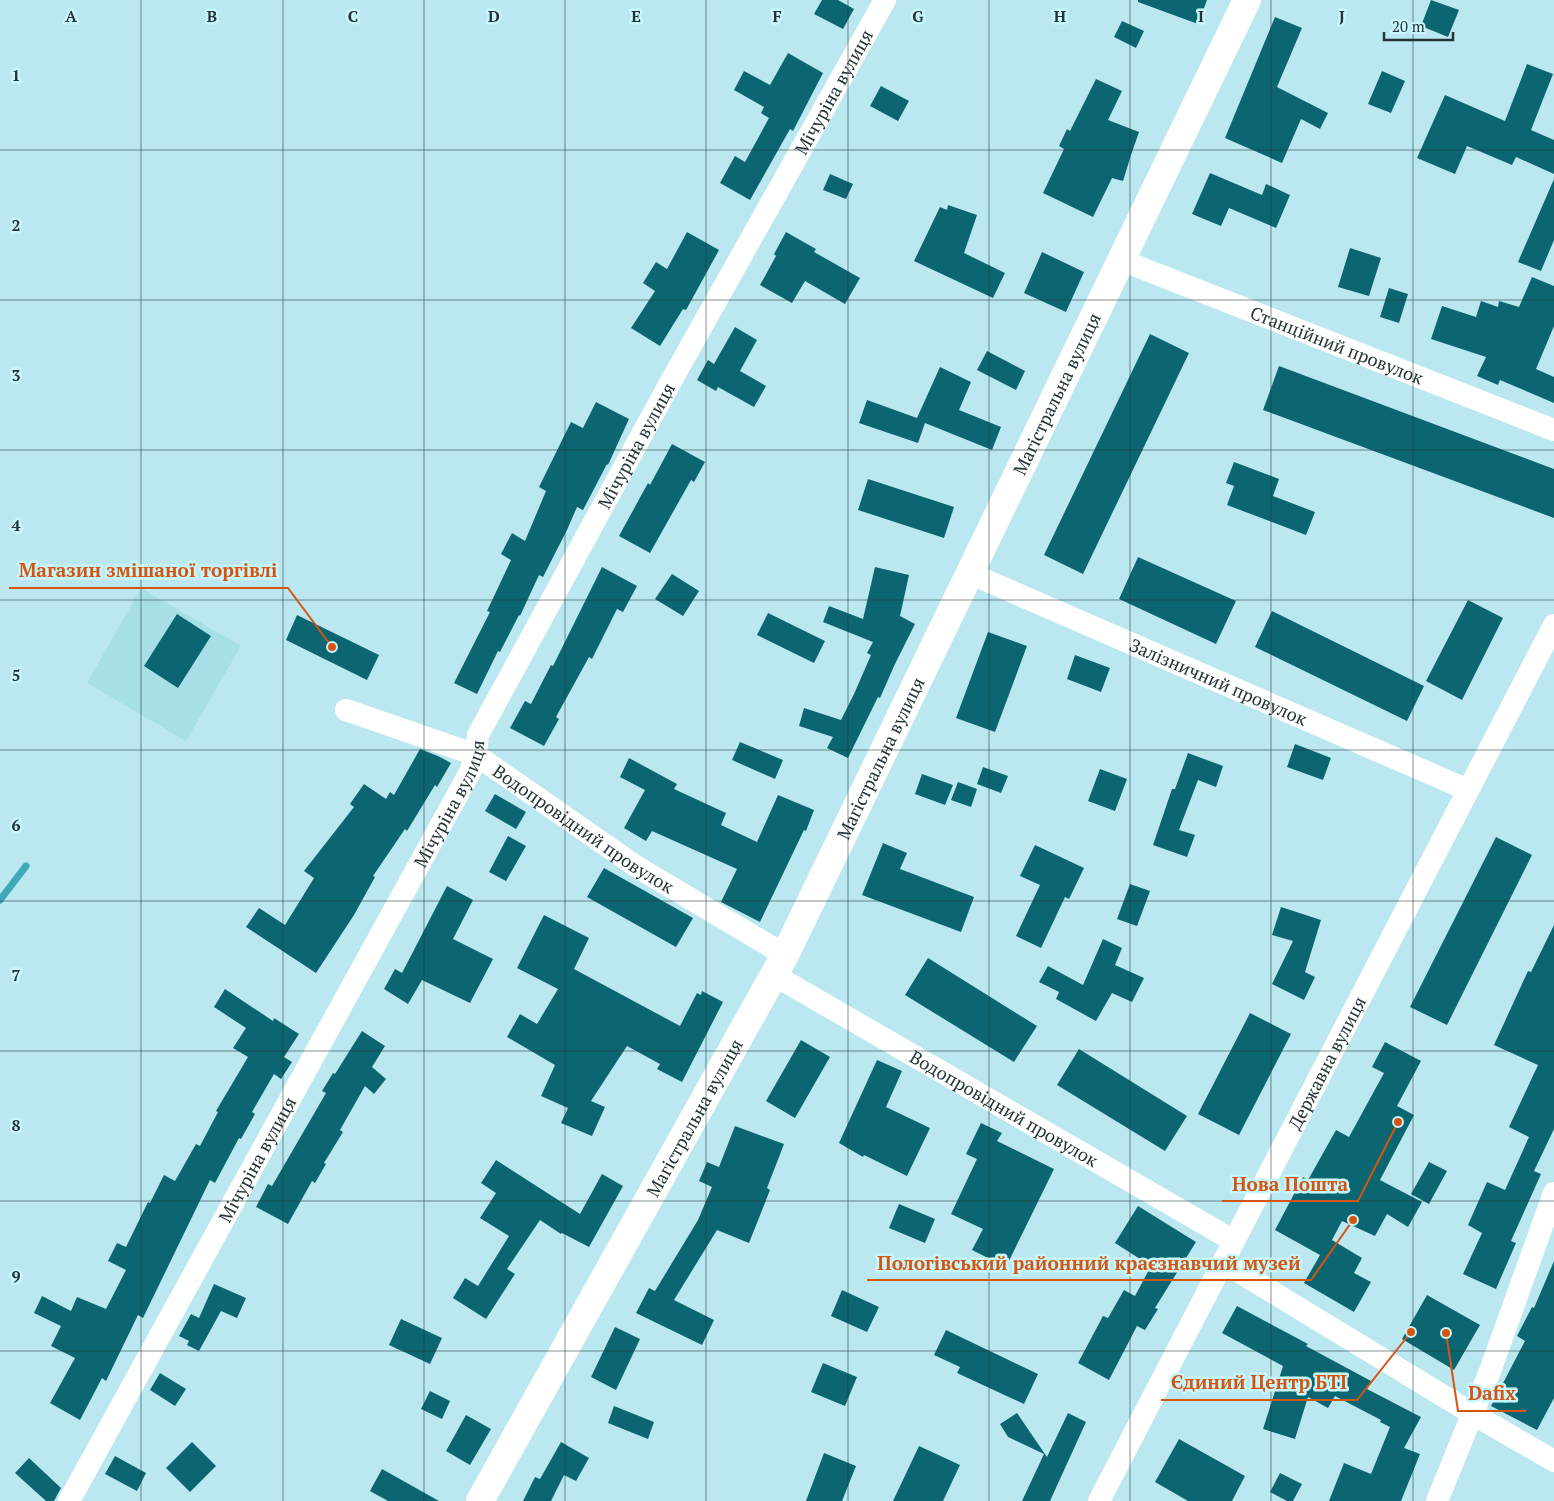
<svg xmlns="http://www.w3.org/2000/svg" width="1554" height="1501" font-family="'PT Serif',serif">
<rect width="100%" height="100%" fill="#bbe8f0"/>
<path fill="#a7dfe7" d="M141,588l100,58 -55,95 -99,-58z"/>
<g fill="none" stroke-linecap="round" stroke-linejoin="round">
<path stroke="#40a9b8" stroke-width="7" d="M0,900l26,-34"/>
</g>
<path fill="#0c6671" d="M822,0h16l16,9 -11,20 -29,-15z
M1138,0h69l-9,24 -60,-22z
M1431,0l28,10 -11,27 -27,-11z
M1275,17l27,11 -25,59 51,26 -8,16 -19,-10 -19,44 -57,-25z
M1122,21l22,10 -8,17 -22,-11z
M788,53l35,20 -30,58 -3,-2 -40,71 -30,-17 15,-27 10,6 24,-44 -8,-5 3,-6 -30,-17 10,-19 26,14z
M1527,64l26,10 -22,56 23,10v34l-38,-17 -4,8 -45,-19 -12,28 -38,-16 28,-63 60,26z
M1382,71l23,10 -14,32 -23,-9z
M1096,79l26,12 -14,29 31,12 -8,23 -8,26 -11,-3 -19,39 -50,-24 21,-44 -5,-3 8,-17 3,2z
M881,86l28,15 -11,20 -28,-15z
M1210,173l52,22 4,-11 24,11 -14,33 -47,-20 -8,18 -29,-12z
M830,174l23,10 -7,15 -23,-9z
M1554,179v61l-13,31 -23,-9z
M948,205l29,10 -13,38 41,20 -12,25 -79,-37 26,-54 7,3z
M687,232l32,18 -33,60 -3,-1 -23,37 -29,-18 24,-37 -12,-8 13,-21 11,7z
M786,232l30,17 -2,3 46,26 -15,26 -40,-23 -13,22 -32,-18 16,-29 -2,-2z
M1350,248l31,10 -12,38 -31,-9z
M1042,252l42,20 -18,40 -42,-19z
M1532,277l22,9v40l-18,43 18,8v26l-54,-23 -2,5 -21,-9 9,-19 -55,-18 11,-33 34,11 5,-16 17,6 1,-6 20,6z
M1389,288l19,6 -9,29 -19,-6z
M735,327l22,13 -17,31 26,15 -12,21 -36,-20 -2,4 -19,-11 11,-20 6,4z
M1150,334l39,19 -106,221 -39,-19z
M987,351l38,20 -9,19 -39,-20z
M1279,366l275,103v49l-291,-108z
M940,367l31,15 -12,28 42,17 -9,23 -67,-27 -7,20 -59,-20 8,-23 50,18z
M596,402l33,17 -21,46 -1,-1 -24,46 -6,-3 -10,23 -24,47 -4,-2 -19,41 -1,-1 -19,37 -2,-1 -21,43 -23,-11 36,-71 -3,-1 24,-51 -10,-6 11,-21 13,8 21,-50 -7,-4 32,-65 12,6z
M672,444l33,18 -11,20 -3,-2 -41,73 -31,-17 29,-53 2,2z
M1234,462l45,17 -6,17 42,16 -9,23 -79,-30 7,-19 -8,-3z
M868,479l86,28 -10,31 -86,-28z
M1138,557l98,44 -20,43 -97,-45z
M602,567l35,19 -14,26 -6,-3 -25,50 -3,-2 -33,60 3,2 -15,27 -34,-18 15,-27 6,3 20,-39 2,1z
M875,567l34,8 -9,41 15,8 -20,40 -15,34 -2,-1 -30,61 -21,-10 6,-11 -34,-11 5,-18 37,12 13,-26 17,-39 -4,-2 6,-11 -50,-20 6,-16 34,13z
M672,574l27,17 -16,25 -28,-17z
M1468,600l35,18 -41,82 -36,-19z
M1272,611l152,75 -17,35 -152,-74z
M768,613l57,28 -11,22 -57,-28z
M177,614l34,22 -33,52 -34,-22z
M297,615l82,40 -12,25 -81,-40z
M988,632l39,14 -32,86 -39,-14z
M1075,655l35,13 -9,24 -34,-13z
M740,742l43,18 -8,19 -43,-19z
M1295,744l36,14 -8,22 -36,-13z
M420,749l18,7 13,7 -14,24 -2,-2 -28,46 -2,-2 -32,47 2,1 -21,38 -38,58 -70,-46 13,-19 26,17 29,-47 -10,-7 50,-64 -4,-3 14,-20 22,15 4,-7 4,3z
M1188,753l35,13 -7,21 -18,-7 -19,50 16,5 -8,22 -34,-12 19,-56h3z
M629,758l48,26 -3,5 52,24 -5,12 36,17 21,-47 36,15 -8,21 -2,-1 -44,92 -39,-20 16,-33 -85,-38 -6,10 -22,-13 21,-38 -25,-13z
M983,767l25,9 -7,17 -24,-9z
M1100,769l27,10 -12,32 -27,-10z
M922,774l31,11 -8,20 -30,-11z
M958,782l19,7 -6,18 -20,-7z
M495,794l31,18 -10,17 -31,-18z
M508,836l18,10 -20,35 -17,-9z
M1496,837l36,18 -85,170 -37,-18z
M883,843l24,10 -7,16 74,28 -13,35 -99,-37z
M1035,845l49,23 -15,31 -4,-2 -24,51 -25,-12 24,-51 -20,-9z
M604,868l89,50 -17,29 -89,-50z
M1130,884l20,7 -13,35 -20,-7z
M447,886l26,14 -20,39 40,20 -23,44 -48,-23 -14,24 -24,-15 11,-20 7,4z
M1281,907l40,13 -16,52 10,5 -11,23 -32,-16 21,-43 -21,-6z
M544,915l45,23 -15,31 106,57 17,-33 4,2 1,-4 21,11 -41,80 -25,-13 3,-5 -33,-18 -36,55 14,6 -13,29 -31,-13 7,-15 -27,-12 14,-31 -48,-28 13,-23 17,10 21,-35 -41,-21z
M1554,925v204l-20,42 7,3 -30,67 5,2 -20,46 -33,-15 19,-41 -14,-8 19,-43 18,8 24,-53 -20,-10 29,-62 -44,-20 34,-74 3,1z
M1103,939l19,9 -7,17 29,13 -12,24 -20,-9 -16,28 -40,-22 3,-7 -20,-10 9,-16 35,19z
M928,958l109,68 -23,36 -109,-67z
M225,989l48,32 1,-3 25,16 -15,23 8,5 -11,17 -7,-5 -22,38 3,2 -14,25 -2,-1 -24,45 -5,-3 -67,138 -5,-3 -32,66 -4,-3 -22,42 -30,-17 25,-45 -24,-12 10,-20 -27,-13 8,-17 29,15 6,-14 29,12 20,-39 -18,-9 9,-18 9,4 22,-45 2,1 14,-28 11,6 21,-37 4,2 18,-34 -2,-1 32,-54 -15,-9 13,-20 -32,-21z
M1250,1013l41,21 -52,101 -41,-21z
M362,1031l23,15 -13,21 14,12 -12,15 -9,-8 -25,44 3,2 -19,31 2,1 -11,19 -3,-2 -24,43 -32,-17 12,-23 4,2 54,-93 -4,-2 11,-18 2,1z
M801,1040l29,17 -35,61 -29,-17z
M1385,1042l36,19 -24,45 17,9 -34,65 42,22 -14,25 -21,-13 -12,22 -33,-15 -10,19 30,18 -8,15 17,9 -17,30 -50,-29 16,-28 -45,-25 28,-53 5,3 28,-50 13,7 35,-64 -12,-6z
M1079,1049l108,67 -22,35 -108,-66z
M877,1060l25,11 -16,36 44,21 -23,48 -43,-21 -1,2 -24,-14z
M981,1123l21,10 -5,8 57,28 -48,98 -34,-17 11,-21 -32,-15 26,-55 -11,-5z
M735,1126l49,18 -17,44 3,2 -21,53 -32,-13 -43,70 40,20 -12,25 -66,-32 13,-25 6,3 43,-71 14,-33 -13,-6 8,-19 12,5z
M496,1160l84,54 22,-40 21,12 -34,61 -27,-14 -1,1 -21,-14 -33,49 8,5 -29,45 -33,-21 12,-20 13,8 31,-50 -29,-18 16,-25 -15,-10z
M1429,1162l18,9 -18,33 -18,-10z
M899,1204l36,15 -10,24 -36,-15z
M1138,1206l58,36 -41,66 3,1 -13,21 -8,-4 -28,54 -31,-17 25,-47 5,2 16,-28 11,6 16,-30 -36,-23z
M1554,1261v137l-17,32 -46,-24 34,-65 -8,-5 15,-29 2,1z
M214,1284l32,14 -9,20 -16,-7 -22,40 -12,-6 2,-4 -10,-5 12,-22 8,4z
M842,1290l37,17 -12,25 -36,-16z
M1427,1295l53,30 -26,45 -52,-31z
M1237,1306l71,38 -2,2 65,35 -4,8 54,28 -17,31 16,6 -19,47h-72l15,-38 27,11 19,-47 -10,-5 1,-2 -46,-24 -7,12 -20,-11 -13,42 -32,-10 20,-63 -61,-33z
M401,1319l41,19 -12,26 -41,-19z
M615,1327l25,12 -24,51 -25,-13z
M946,1330l92,44 -14,30 -67,-31 3,-6 -26,-12z
M823,1363l34,14 -12,29 -34,-14z
M160,1373l26,16 -11,17 -25,-16z
M430,1391l20,10 -8,18 -21,-10z
M614,1406l40,16 -6,17 -40,-16z
M1017,1413l30,44 21,-44 18,9 -36,79h-28l22,-47 -36,-17 -8,-13z
M466,1415l25,14 -21,36 -24,-14z
M1179,1439l66,37 -13,25h-44l-33,-19z
M192,1442l24,24 -26,26 -24,-24z
M561,1442l28,16 -13,23 -12,-6 -13,26h-28l12,-24 5,2z
M919,1446l41,19 -17,36h-50z
M824,1453l32,13 -14,35h-36z
M115,1456l31,17 -9,18 -32,-17z
M29,1458l32,30 -7,13h-8l-31,-28z
M382,1469l57,32h-51l-18,-10z
M1280,1473l22,11 -9,17h-6l-17,-9z"/>
<g fill="none" stroke-linecap="round" stroke-linejoin="round">
<g stroke="#fff" stroke-width="22">
<path id="s1" d="M1121,260l433,170"/>
<path id="s2" d="M969,573l499,217"/>
<path id="s3" d="M346,710l130,45 161,112 148,88"/>
<path id="s4" d="M774,975l460,266"/>
<path d="M1223,1262l250,152 81,47"/>
<path id="s5" d="M69,1501l401,-729 6,-17 2,-20 192,-352 215,-383"/>
<path id="s6" d="M1099,1501l455,-876"/>
<path d="M1437,1501l53,-130 64,-178"/>
</g>
<path stroke="#fff" stroke-width="28" id="s7" d="M480,1501l305,-546 462,-955"/>
</g>
<path fill="none" stroke="#223437" stroke-width="1" stroke-opacity="0.55" d="M141,0v1501M283,0v1501M424,0v1501M565,0v1501M706,0v1501M848,0v1501M989,0v1501M1130,0v1501M1271,0v1501M1413,0v1501M0,150h1554M0,300h1554M0,450h1554M0,600h1554M0,750h1554M0,901h1554M0,1051h1554M0,1201h1554M0,1351h1554"/>
<g text-anchor="middle" dominant-baseline="central" stroke-width="5" stroke-linejoin="round" paint-order="stroke">
<g font-size="18" fill="#223437" stroke="#c8f6fd">
<text stroke="none"><textPath href="#s5" startOffset="1605">Мічуріна вулиця</textPath></text>
<text stroke="none"><textPath href="#s1" startOffset="232">Станційний провулок</textPath></text>
<text stroke="none"><textPath href="#s7" startOffset="1249">Магістральна вулиця</textPath></text>
<text stroke="none"><textPath href="#s5" startOffset="1200">Мічуріна вулиця</textPath></text>
<text stroke="none"><textPath href="#s2" startOffset="272">Залізничний провулок</textPath></text>
<text stroke="none"><textPath href="#s7" startOffset="844">Магістральна вулиця</textPath></text>
<text stroke="none"><textPath href="#s5" startOffset="795">Мічуріна вулиця</textPath></text>
<text stroke="none"><textPath href="#s3" startOffset="268">Водопровідний провулок</textPath></text>
<text stroke="none"><textPath href="#s6" startOffset="494">Державна вулиця</textPath></text>
<text stroke="none"><textPath href="#s4" startOffset="266">Водопровідний провулок</textPath></text>
<text stroke="none"><textPath href="#s7" startOffset="439">Магістральна вулиця</textPath></text>
<text stroke="none"><textPath href="#s5" startOffset="390">Мічуріна вулиця</textPath></text>
</g>
</g>
<g font-size="16" text-anchor="middle" font-weight="bold" fill="#223437" stroke="#c8f6fd" stroke-width="5" stroke-linejoin="round" paint-order="stroke">
<text x="71" y="22">A</text>
<text x="212" y="22">B</text>
<text x="353" y="22">C</text>
<text x="494" y="22">D</text>
<text x="636" y="22">E</text>
<text x="777" y="22">F</text>
<text x="918" y="22">G</text>
<text x="1060" y="22">H</text>
<text x="1201" y="22">I</text>
<text x="1342" y="22">J</text>
<text x="16" y="81">1</text>
<text x="16" y="231">2</text>
<text x="16" y="381">3</text>
<text x="16" y="531">4</text>
<text x="16" y="681">5</text>
<text x="16" y="831">6</text>
<text x="16" y="981">7</text>
<text x="16" y="1131">8</text>
<text x="16" y="1282">9</text>
</g>
<path fill="none" stroke="#d45510" stroke-width="2" d="M332 647L288 588H9M1398 1122L1358 1201H1222M1353 1220L1311 1280H867M1411 1332L1357 1400H1161M1446 1333L1458 1411H1526"/>
<g fill="#d45510" stroke="#c8f6fd" stroke-width="2">
<circle cx="332" cy="647" r="5"/>
<circle cx="1398" cy="1122" r="5"/>
<circle cx="1353" cy="1220" r="5"/>
<circle cx="1411" cy="1332" r="5"/>
<circle cx="1446" cy="1333" r="5"/>
</g>
<g font-size="19" text-anchor="middle" font-weight="bold" fill="#d45510" stroke="#c8f6fd" stroke-width="5" stroke-linejoin="round" paint-order="stroke">
<text x="148" y="577">Магазин змішаної торгівлі</text>
<text x="1290" y="1191">Нова Пошта</text>
<text x="1089" y="1270">Пологівський районний краєзнавчий музей</text>
<text x="1259" y="1389">Єдиний Центр БТІ</text>
<text x="1492" y="1400">Dafix</text>
</g>
<path d="M1384 32v8h69v-8" fill="none" stroke="#223437" stroke-width="2.5"/>
<text x="1392" y="32" font-size="15" fill="#223437" stroke="#c8f6fd" stroke-width="4" paint-order="stroke">20 m</text>
</svg>
